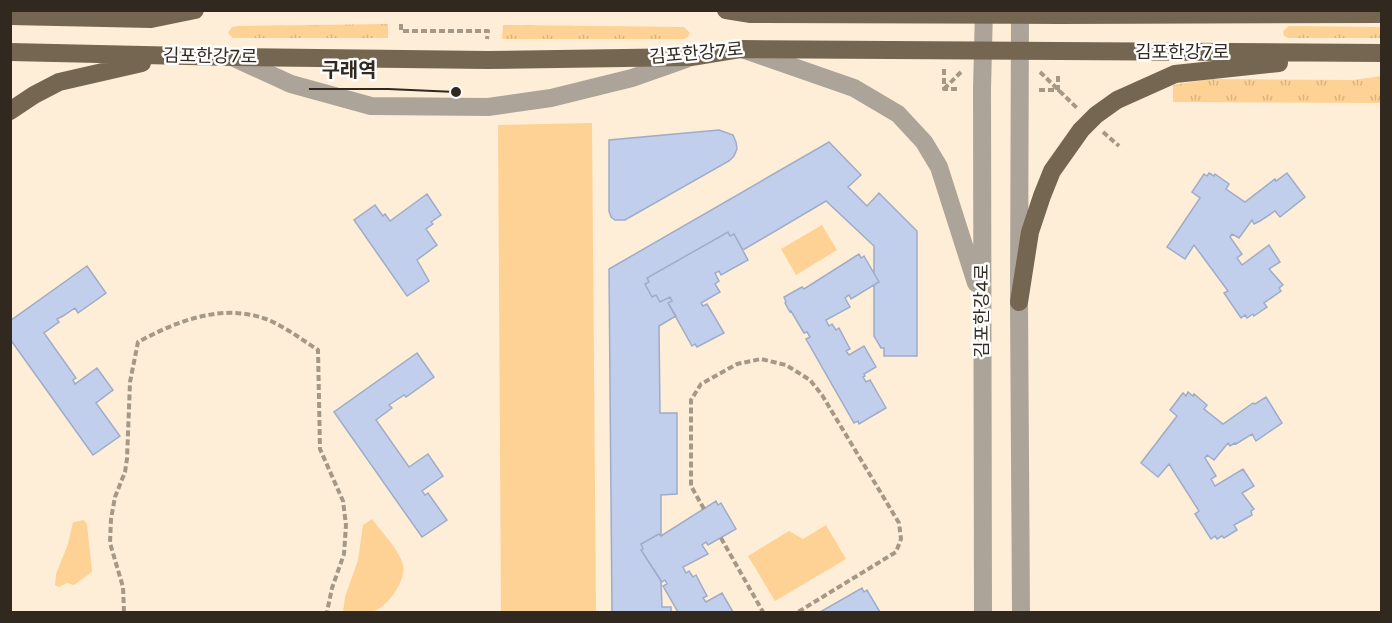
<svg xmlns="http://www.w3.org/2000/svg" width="1392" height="623" font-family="'Varela Round','Noto Sans KR',sans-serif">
<defs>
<pattern id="grass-tufts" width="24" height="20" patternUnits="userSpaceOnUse" patternTransform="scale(1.5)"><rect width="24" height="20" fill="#fed295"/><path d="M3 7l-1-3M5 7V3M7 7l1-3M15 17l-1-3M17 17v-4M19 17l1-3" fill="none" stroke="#dab480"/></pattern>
</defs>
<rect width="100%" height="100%" fill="#feeed7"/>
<path fill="url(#grass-tufts)" d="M388,24v14h-155l-5,-5 4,-6 6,-1z
M503,25l181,2 6,6 -2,3 -4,3h-182z
M1289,26l92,1v11h-93l-4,-2 -1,-5z
M1381,76v27l-208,-1v-17l37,-6 144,1z"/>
<path fill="#fed295" d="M592,123l4,489h-95l-3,-487z
M822,225l15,25 -41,25 -15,-26z
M372,519c9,12 28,32 31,46 4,15 -17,45 -32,47 -8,2 -19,1 -28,0l2,-15 13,-37 5,-35z
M84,520l3,4 5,48 -18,13 -7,-2 -8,4 -4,-2 1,-11 12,-30 5,-22z
M826,525l20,34 -71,42 -27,-45 41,-25 14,8z"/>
<path fill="#c1cfec" stroke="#9facc8" stroke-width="1.5" d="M719,130l14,5 3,7 1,7 -3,7 -5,5 -104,59h-10l-4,-3 -2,-6v-71z
M829,142l32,33 -13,12 19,19 12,-13 38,38v125h-33v-8h-3l-7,-12v-51l5,-3 -5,-9v-27l-48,-45 -83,49 -9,-16 -4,2 -2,-4 -81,46 2,4 -4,2 7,13 4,-2 4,7 10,-5 2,4 -4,2 8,13 -17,10 1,87h17v81l-16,1v41l-2,-2 -18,10 2,5 -2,1 20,31 1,26h9v5h-59l-3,-343z
M1209,173l5,3 1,-2 14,10 -3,5 19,13 30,-23 1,2 11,-8 18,24 -25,20 -5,-6 -15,10 -6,3 -2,-4 -13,18 -7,-4 -2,3 12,17 -5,4 5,7 27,-20 11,17 -11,7 14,16 -4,3 2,3 -17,12 3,4 -13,9 -1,-2 -6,4 -2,-3 -4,3 -17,-25 4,-2 -34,-46 -9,14 -18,-12 33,-49 -8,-6 12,-18 3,2z
M427,194l14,21 -10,7 2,2 -7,5 11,16 -20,15 12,21 -22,15 -53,-76 21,-15 8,11 2,-2 5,7z
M728,232l2,4 4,-2 14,26 -27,15 -2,-4 -4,2 4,8 -4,3 5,8 -19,11 2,3 4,-2 17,29 -27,14 -2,-3 -3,2 -24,-43 4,-2 -2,-4 -10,5 -4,-7 -4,2 -7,-13 4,-2 -2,-4z
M859,254l2,4 3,-2 15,26 -28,17 -2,-4 -4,3 5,9 -24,13 3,6 3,-2 4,6 3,-2 11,21 -4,2 3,4 15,-9 12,21 -12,7 1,2 -2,1 3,5 4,-2 16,28 -27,16 -1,-3 -4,2 -48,-84 4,-2 -3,-5 -3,1 -13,-22 -1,1 -5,-9 1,-1 -2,-5 18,-10 2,2z
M87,266l19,27 -28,20 -3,-5 -12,8 -6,3 2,3 -15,11 32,45 -3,2 2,4 22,-16 16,22 -17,13 24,33 -27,19 -83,-116v-18z
M417,353l17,24 -28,20 -2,-2 -15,10 3,3 -16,12 33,47 19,-13 15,22 -21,15 3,4 3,-2 19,27 -25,17 -88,-125z
M1188,392l5,4 1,-2 13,11 -3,4 19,15 30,-21 2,1 11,-7 16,26 -26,18 -4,-7 -16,10 -1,-1 -5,3 -2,-3 -14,17 -7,-5 -2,3 11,18 -5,3 4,7 28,-17 11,17 -12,7 12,16 -3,2 1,4 -18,10 3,5 -13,8 -2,-2 -5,3 -2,-3 -4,3 -16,-25 4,-3 -30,-47 -11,13 -17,-14 36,-47 -7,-6 13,-17 3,3z
M716,501l2,4 3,-2 15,26 -28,16 -2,-3 -4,3 6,9 -25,13 3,6 3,-2 4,6 3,-2 11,21 -4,2 3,4 16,-9 11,19h-55l-15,-26 4,-2 -2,-4 -3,2 -21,-32 2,-1 -2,-5 18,-10 2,2z
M862,588l2,4 3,-2 13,22h-60z"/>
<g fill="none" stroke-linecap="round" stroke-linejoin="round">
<path stroke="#a49886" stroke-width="4" stroke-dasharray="6 3" stroke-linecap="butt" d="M401,24v7h87l-1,8
M944,69v20h16
M1040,72l38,37
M944,89l17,-17
M1039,90h19v-16
M1103,132l16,14
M704,509l-13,-23v-86l10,-16 36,-20 24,-5 25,6 24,15 12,15 77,128 2,16 -5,13 -98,60
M721,538l42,74
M124,612l-1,-25 -13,-44 1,-24 4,-22 10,-25 2,-13 3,-77 8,-40c39,-21 84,-39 128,-23 18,7 35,20 52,31l2,99 23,52 3,24 -2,29 -12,34 -5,24"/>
<path stroke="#ada499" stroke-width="18" d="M1020,10l-1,292 2,310
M745,50l109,38 44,26 26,28 15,25 37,116
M232,57l59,27 80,22 117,1 63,-9 81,-20 54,-19
M983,612l-1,-523 2,-79"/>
<path stroke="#756651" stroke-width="18" d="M726,10l25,4 308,1 323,-1
M10,16l141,3 44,-9
M10,52l222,5 256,3 203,-3 49,-8 642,4
M10,111l24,-16 25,-13 83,-19
M1019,302l11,-70 12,-36 10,-25 29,-41 15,-15 21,-15 58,-26 104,-11"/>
</g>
<g text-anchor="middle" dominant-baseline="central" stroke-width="5" stroke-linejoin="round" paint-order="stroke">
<g font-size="18" fill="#31291f" stroke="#fdfdfd">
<text x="1182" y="52">김포한강7로</text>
<text transform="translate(696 53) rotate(-5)">김포한강7로</text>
<text transform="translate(210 56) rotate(1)">김포한강7로</text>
<text transform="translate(982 311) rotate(-90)">김포한강4로</text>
</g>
</g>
<path fill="none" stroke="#31291f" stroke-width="2" d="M456 92L388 89H309"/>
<circle fill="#31291f" stroke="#fdfdfd" stroke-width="2" cx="456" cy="92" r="6"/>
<g font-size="20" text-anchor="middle" font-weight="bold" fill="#31291f" stroke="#fdfdfd" stroke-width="5" stroke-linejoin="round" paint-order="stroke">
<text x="349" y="77">구래역</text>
</g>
<rect width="1392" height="623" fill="none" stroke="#31291f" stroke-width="24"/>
</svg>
